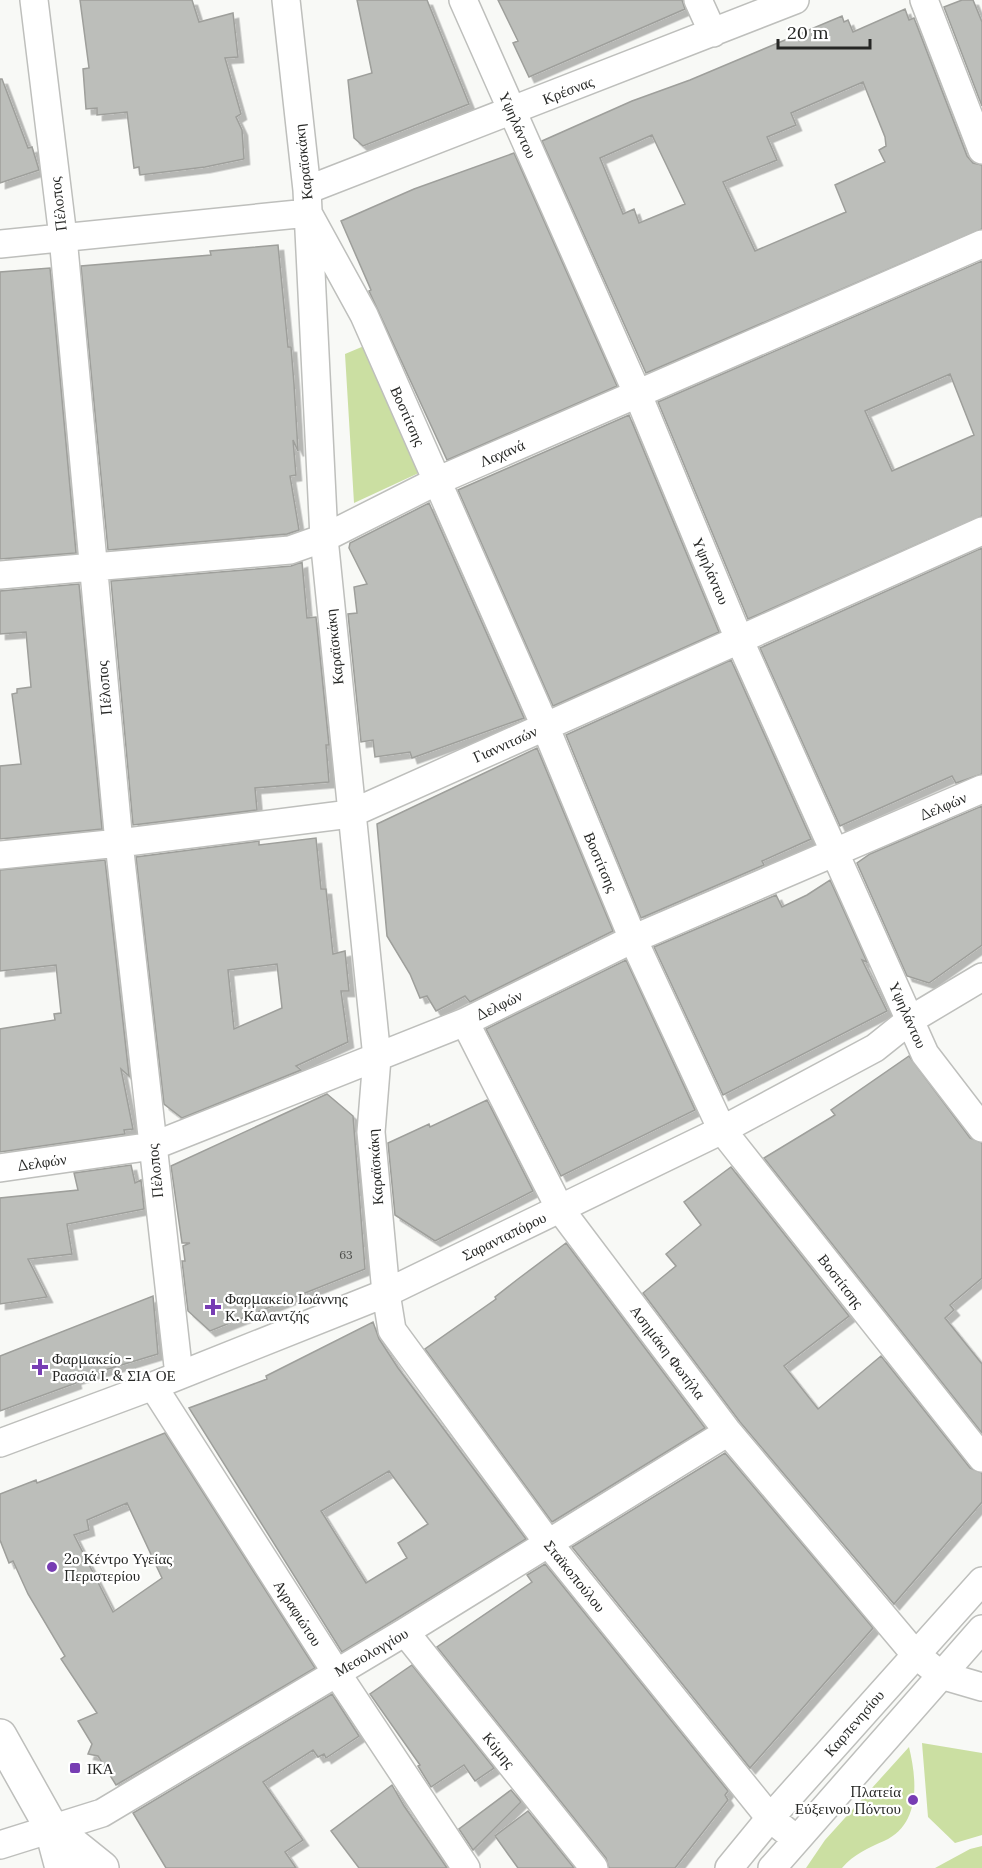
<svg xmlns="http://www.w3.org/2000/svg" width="982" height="1868" font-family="Lora,serif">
<defs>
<filter id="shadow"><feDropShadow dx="5.5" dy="5.5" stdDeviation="0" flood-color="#0004"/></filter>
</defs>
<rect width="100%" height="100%" fill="#f8f9f6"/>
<path fill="#cbdfa2" d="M364,346l59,125 -69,32 -9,-149z
M922,1743l60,10v82l-27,8 -27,-26z
M909,1747c8,33 12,77 -25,94 -16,7 -30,13 -42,27h-36l19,-28z
M982,1846v22h-47l35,-19z"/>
<path fill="#bcbeba" stroke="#9e9f9b" stroke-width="1.5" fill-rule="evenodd" filter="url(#shadow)" d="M80,0h112l7,22 34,-9 5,44 -13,1 16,56 -5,3 6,13 2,29 -39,8 -65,8 -1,-8 -5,1 -7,-56 -30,3v-7l-11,1 -3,-40 6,-1z
M357,0h70l42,104 -106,42 -9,-8 -6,-58 24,-7z
M498,0h184l3,9 -156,68 -16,-34 5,-2z
M962,0h11l9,22v84l-38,-99z
M905,9l4,11 5,-2 53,138 6,7 9,2v64l-336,144 -104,-232 90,-40 58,-21 152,-64 2,6 4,-2 5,12zM863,82l22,55 1,9 -7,4 6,12 -50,23 11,27 -91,39 -32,-69 54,-22 -10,-23 29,-12 -5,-12zM652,135l33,69 -46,19 -5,-14 -11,5 -23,-56z
M0,79h2l26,69 4,-1 7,23 -39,13z
M514,153l103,233 -170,74 -78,-169 2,-1 -30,-69 73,-32z
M278,245l10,102h3l3,37 4,67 -5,-11 3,35 -6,1 9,54 -12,4 -179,16 -27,-284 130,-11 -1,-4z
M982,261v255l-234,103 -90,-217zM950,374l24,61 -82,36 -27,-60z
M50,268l26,285 -76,6v-287z
M629,415l90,217 -166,74 -95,-216z
M429,503l95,215 -112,40 -2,-6 -35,5 -2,-17 -12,2 -13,-128 9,-1 -3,-26 13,-3 -18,-36 1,-5z
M982,548v226l-26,9 -4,-7 -112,50 -80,-178z
M302,562l5,56 9,-1 13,128h-3l3,37 -74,6 2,22 -124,15 -22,-244 180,-15z
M79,584l23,245 -102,10v-73l21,-2 -9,-70 5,-1v-4l14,-2 -5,-55 -26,2v-43z
M731,660l80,179 -49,22 2,4 -123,53 -75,-183z
M537,748l76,183 -143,71 -5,-6 -29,15 -9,-15 -7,2 -10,-24 -23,-38 -10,-112z
M982,806v139l-53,38 -22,-7 -50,-113 13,-9z
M316,838l5,51h5l7,65 12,-3 4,40h-8l7,51 -52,24 5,4 -119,48 -18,-14 -28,-247 123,-16v4zM277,964l5,44 -48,21 -6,-59z
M105,860l24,216 -8,-7 12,60 -9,1 1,4 -125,18v-123l55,-9 -1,-6 7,-1 -5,-48 -56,6v-101z
M830,880l37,82 -5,-2 25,51 -164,84 -69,-148 122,-52 6,12 25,-12z
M626,960l69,150 -134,66 -75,-147z
M909,1056l61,82 12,5v135l-32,27 4,5 -9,8 37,46v69l-218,-275 71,-43 -4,-5z
M327,1094l26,22 12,153 -155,62 -22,-20 -6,-50h3l-2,-15 7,-3h-8l-11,-77z
M487,1100l46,91 -98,50 -40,-26 -7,-72 41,-19 1,3z
M131,1165l4,18 6,-3 3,29 -77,15 5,30 -44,5 19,38 -47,7v-106l78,-8 -4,-17z
M731,1167l118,149 -65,50 34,43 63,-53 89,112 12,5v29l-88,102 -154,-182 -97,-129 33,-27 -10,-12 35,-29 -17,-23z
M566,1243l139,185 -153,94 -127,-173 71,-50 -1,-2 23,-18z
M153,1296l5,58 -83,25 1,4 -76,28v-55z
M373,1322l6,17 19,29 128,171 -184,113 -153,-244 78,-29 -1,-3zM389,1471l39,53 -30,19 9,15 -41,25 -45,-72z
M165,1433l150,235 -199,117 -18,-29 -10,-2 4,-10 -14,-23 19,-8 -36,-54 4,-3 -37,-62 -15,-33 -4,2 -9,-23v-46l36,-14 1,3zM127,1503l35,75 -49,34 -39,-77 15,-5 -2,-10z
M725,1453l148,175 -123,140 -178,-221z
M545,1564l183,227 -3,4 3,5 -53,68h-66l-3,-10 -169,-211 95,-65 -5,-7z
M412,1665l82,103 -19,13 -11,-16 -33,22 -13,-21 2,-1 -50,-71z
M332,1694l27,42 -33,22 -2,-4 -6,3 -5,-7 -50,32 40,58 -18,12 11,16h-130l-33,-55z
M392,1785l12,21 43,62h-88l-28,-37z
M511,1790l10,12 -48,48 -14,-21z
M528,1811l46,57h-56l-23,-32z"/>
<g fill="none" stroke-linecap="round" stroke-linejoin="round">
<defs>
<path id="minor" d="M34,0l29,237 56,606 60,532
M286,0l21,190 17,348 53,520 -6,74 15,161 6,37 157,214 221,274 26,21
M463,0l175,395 101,244 186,415 57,74
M698,0l15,33
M924,0l58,150
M307,190l488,-190
M0,244l308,-31 56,102 181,411 88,213 89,191 260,328
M0,575l290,-25 34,-12 113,-57 545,-237
M0,855l119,-12 231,-29 632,-283
M465,1022l95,187 168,223 187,222 26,21 41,12
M0,1168l153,-22 312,-124 168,-83 349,-150
M153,1386l183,286 130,196
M0,1443l153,-57 233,-93 336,-163 153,-82 35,-28 72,-43
M405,1632l189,236
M0,1845l102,-32 303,-181 323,-200
M729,1868l41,-50 212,-237
M772,1868l210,-239"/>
<path id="tertiary" d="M0,1736l51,91 11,41
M51,1827l51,41"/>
</defs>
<use href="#minor" stroke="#bebfbc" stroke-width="30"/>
<use href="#tertiary" stroke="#bebfbc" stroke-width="36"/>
<use href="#minor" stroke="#fff" stroke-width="27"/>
<use href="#tertiary" stroke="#fff" stroke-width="33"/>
</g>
<g fill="#773db3" stroke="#fff" stroke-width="2">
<path d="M210 1298h6v6h6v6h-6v6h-6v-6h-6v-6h6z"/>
<path d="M37 1358h6v6h6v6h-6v6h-6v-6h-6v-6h6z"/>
<circle cx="52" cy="1567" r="6"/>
<rect x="69" y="1762" width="12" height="12" rx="3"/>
<circle cx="913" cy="1800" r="6"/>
</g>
<g text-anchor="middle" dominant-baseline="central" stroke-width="4.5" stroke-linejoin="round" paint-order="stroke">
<g font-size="12" fill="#4c4d4a">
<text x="346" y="1254">63</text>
</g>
<g font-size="15" fill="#262725" stroke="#fff">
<text transform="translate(568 90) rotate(-21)">Κρέσνας</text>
<text transform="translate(518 125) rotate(66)">Υψηλάντου</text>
<text transform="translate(303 162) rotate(-96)">Καραϊσκάκη</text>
<text transform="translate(58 204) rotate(-97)">Πέλοπος</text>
<text transform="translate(408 416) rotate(66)">Βοστίτσης</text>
<text transform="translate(502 453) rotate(-23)">Λαχανά</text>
<text transform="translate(711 571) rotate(67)">Υψηλάντου</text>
<text transform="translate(334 647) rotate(-96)">Καραϊσκάκη</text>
<text transform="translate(104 688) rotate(-95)">Πέλοπος</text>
<text transform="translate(505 744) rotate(-24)">Γιαννιτσών</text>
<text transform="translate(943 806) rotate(-23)">Δελφών</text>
<text transform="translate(601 862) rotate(67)">Βοστίτσης</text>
<text transform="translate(499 1005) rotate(-26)">Δελφών</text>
<text transform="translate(908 1015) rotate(66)">Υψηλάντου</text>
<text transform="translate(42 1162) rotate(-8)">Δελφών</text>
<text transform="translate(375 1167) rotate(-94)">Καραϊσκάκη</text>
<text transform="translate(155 1171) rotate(-96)">Πέλοπος</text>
<text transform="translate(504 1236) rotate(-26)">Σαρανταπόρου</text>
<text transform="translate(841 1281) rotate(52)">Βοστίτσης</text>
<text transform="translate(668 1352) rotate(53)">Ασημάκη Φωτήλα</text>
<text transform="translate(575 1576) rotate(51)">Σταϊκοπούλου</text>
<text transform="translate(298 1613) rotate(57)">Αγραφιώτου</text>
<text transform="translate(371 1652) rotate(-30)">Μεσολογγίου</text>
<text transform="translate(854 1723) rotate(-49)">Καρπενησίου</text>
<text transform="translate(499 1750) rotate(51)">Κύμης</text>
</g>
<g font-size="15" fill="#262725" stroke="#fff" text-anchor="start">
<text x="225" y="1298">Φαρμακείο Ιωάννης<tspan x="225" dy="17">Κ. Καλαντζής</tspan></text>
<text x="52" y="1358">Φαρμακείο -<tspan x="52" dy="17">Ρασσιά Ι. &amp; ΣΙΑ ΟΕ</tspan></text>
<text x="64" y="1558">2ο Κέντρο Υγείας<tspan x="64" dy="17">Περιστερίου</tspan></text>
<text x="87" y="1768">ΙΚΑ</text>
<text x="901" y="1791" text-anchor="end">Πλατεία<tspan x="901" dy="17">Εύξεινου Πόντου</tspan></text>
</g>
</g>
<path d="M778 39v9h92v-9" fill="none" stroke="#262725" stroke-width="3"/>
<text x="787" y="39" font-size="18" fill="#262725" stroke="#ffffff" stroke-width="4.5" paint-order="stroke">20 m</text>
</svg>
